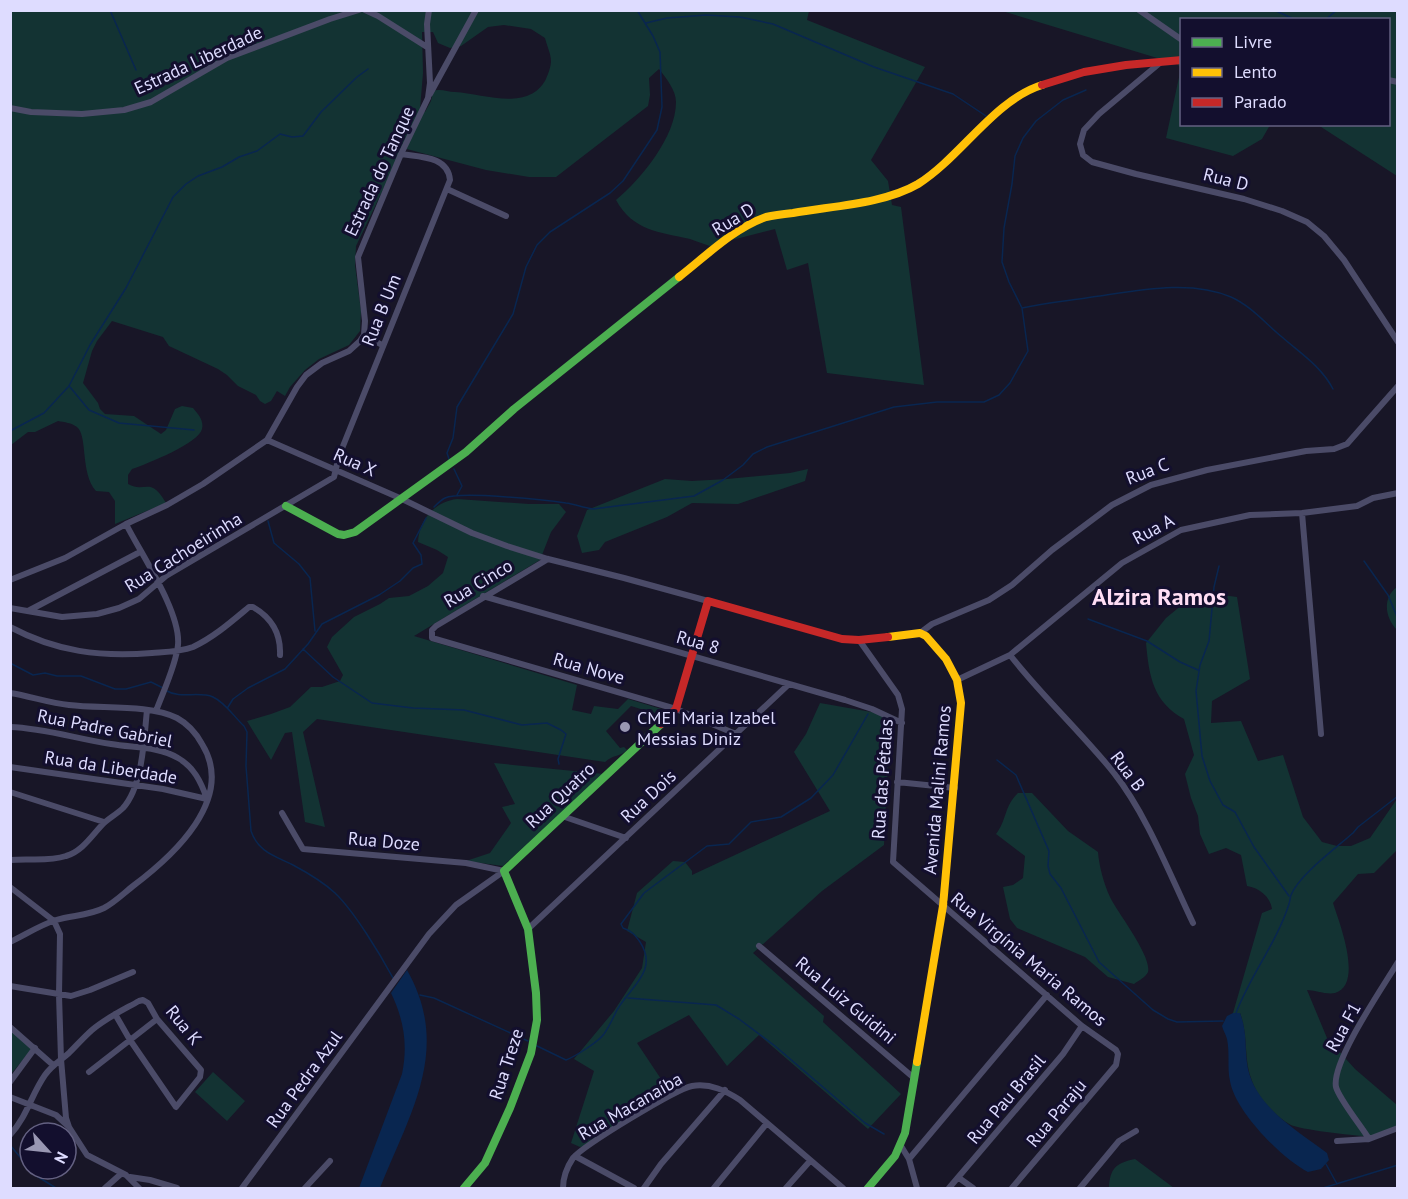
<svg xmlns="http://www.w3.org/2000/svg" width="1408" height="1199" font-family="'PT Sans',sans-serif">
<rect width="100%" height="100%" fill="#181627"/>
<path fill="#133333" fill-rule="evenodd" d="M11,11h798l-2,9 118,47 -54,93 17,21 4,24 9,2 23,178 -97,-12 -19,-110 -21,7 -12,-41 -47,12 -10,8c-9,-3 -19,-7 -28,-10 -31,-7 -57,-8 -74,-39 25,-21 60,-63 60,-98 0,-12 -10,-24 -17,-33l-10,9 1,17 -2,11 -92,71h-27l-43,-7 -83,-22 -47,98 -1,19 6,46 -1,20 -11,14 -30,14 -14,11 -15,17 -5,9 -8,-5 -6,10 -6,3 -5,-3 -4,-6 -18,-9 -11,-11 -9,-6 -49,-23 -6,-9 -51,-16 -15,20 -5,10 -9,32 15,20 2,6 5,5 29,2 27,18 5,-4 9,-21 7,-3 11,2c5,6 11,12 9,21 -3,14 -55,35 -70,40l-4,6v9c17,10 22,-9 38,19l-51,21v-23l-6,-9 -13,-1c-16,-18 -8,-55 -19,-64 -5,-4 -13,-5 -19,-6l-23,11h-7l-17,13zM504,25l27,4 14,9c2,8 6,16 6,23 0,6 -3,13 -5,18 -17,33 -62,15 -91,13 -8,0 -14,-4 -22,-1l-2,10 -6,11 -5,-3 3,-36 -1,-41h11l5,11 12,5 11,-2 27,-19z
M1002,11h395v165l-79,-51 70,-1v-104h-206l-1,48 -4,-4z
M1181,68l1,56 88,1 -8,14 -29,17 -67,-18z
M808,469l-3,12 -67,23 -46,-1 -25,14 -62,25 -6,8 -17,3 -5,-17 10,-26 78,-31 27,2 35,-2 63,-6z
M457,499l72,5h30l7,8 -15,20 -11,28 -126,76 163,49 -5,25 19,4 3,-8 24,3 10,-10 40,12 -5,5 -32,-10 -25,25 14,17 4,-1 3,3c-7,7 -13,4 -22,12l-288,-43 -14,13 22,95 -20,-5 -13,-90 -7,1 -14,27 -24,-39 24,-7 19,-7 21,-20h11l18,-6 3,-6 -16,-28 5,-10 22,-20 26,-13 9,-6 20,-2 19,-10 15,-13 5,-16 -11,-7 -19,-8c1,-22 16,-40 39,-43z
M1397,587v43c-12,-12 -15,-32 0,-43z
M1215,594l22,3 13,82 -38,22 -1,22 30,-2 17,40 25,-6 20,62 19,25 15,4h14l19,-8 27,-39v51l-23,23 -16,1 -25,29c6,19 31,81 2,90 -8,2 -21,-3 -28,-3l20,48 28,31 42,36v26c-11,1 -22,5 -32,5 -11,0 -67,-7 -74,-11 -15,-8 -33,-27 -39,-44 -9,-22 -3,-44 -12,-68h-7l29,-100 10,-4c-2,-13 -13,-21 -25,-23l-6,-31 -15,-7 -17,6 -9,-20 -2,-18 -7,-18 -6,-24 9,-19 -10,-36c-31,-17 -35,-43 -38,-76l20,-25 22,-18z
M820,703l57,10 13,6 -6,126 -62,46 -69,62 71,63 -1,6 78,72 -33,35 -109,-94 -32,31 -38,-51 -52,28 32,48 -12,6 -70,49 -7,1 -9,-4 23,-72 -20,-12 40,-48 28,-43 4,-26 -19,-11 10,-38 36,-32 12,1 7,9v4l138,-64 -36,-59 12,-18z
M494,763l110,11 -101,92 -37,-5 24,-8 21,-30 -9,-16 13,-3z
M1018,793h14l36,38 30,21c1,14 6,32 12,45 7,15 42,59 38,75 -2,5 -10,9 -14,12l-26,-7 -23,-20 -68,-29 -7,-9 -7,-32 10,-2 10,-7 2,-22 -29,-22c11,-14 8,-28 22,-41z
M11,1028l22,20 -22,26z
M213,1072l32,29 -18,20 -32,-29z
M1135,1159l39,29h-65c1,-20 7,-25 26,-29z"/>
<path fill="#092650" d="M407,970c45,79 3,143 -27,218h-21l43,-114c6,-29 2,-54 -11,-81z
M1233,1013h7c8,21 4,35 8,56 9,39 49,61 79,84l2,7 -8,9 -13,3c-27,-14 -73,-61 -78,-91 -3,-13 0,-28 -3,-42 -1,-4 -4,-9 -5,-13l5,-10z"/>
<g fill="none" stroke-linecap="round" stroke-linejoin="round">
<path stroke="#092650" stroke-width="1.5" d="M110,10l26,60
M1274,10l22,10
M1325,20l12,-10
M646,23l21,-5 39,-3 34,2 33,7 101,43 79,27 33,22
M1022,308c22,-5 43,-7 64,-10 45,-6 102,-20 145,-1 20,9 34,26 51,40 18,16 39,29 51,52
M70,387l19,23 30,13 75,7
M10,431l34,-18 25,-27 21,-41 36,-57 47,-91 13,-13 12,-8 24,-9 17,-10 18,-6 23,-17 12,3 11,-1 18,-24 36,-35 11,-8
M449,459l-2,-6 6,-15 4,-31 56,-93 13,-47 11,-22 13,-13 60,-39 13,-12 34,-51 5,-23 -2,-55 -7,-16 -16,-26
M454,469l8,17 -5,9
M434,507c3,-3 7,-7 11,-9 15,-7 101,2 121,5 9,1 17,5 27,6l101,-13 29,-16 20,-15 10,-11 14,-7 127,-40 43,-5h47l15,-7 11,-12 18,-32 -6,-43 -13,-26 -7,-20 2,-34 8,-44 3,-28 8,-18 13,-17 27,-21 23,-10
M268,521l6,22 25,21 11,14 5,53
M1364,561l24,34 10,24
M1219,566l-5,21 -5,54 -9,24 -4,26 6,65 8,25 13,24 12,7 19,35 35,49
M1088,619l59,22 33,21 18,8
M303,649l30,28 39,26 41,5 51,2 58,15 25,-2 14,7 5,4 -8,25 1,5
M10,663l23,12 12,-2 12,3h24l34,13h11l25,-7 12,6
M167,691c13,8 32,0 46,6 13,6 21,20 31,29l3,6 -1,34 5,65c7,21 24,25 42,34 15,8 29,16 42,28 19,18 45,61 58,85
M228,707l5,-8 15,-11 37,-19 23,-25 14,-20 57,-29 21,-14 13,-13 9,-4 -1,-9 -8,-12 13,-25
M997,760l19,15 33,76 -1,15 2,8 11,14 38,74 54,48 15,9 9,3 46,-1
M420,995l14,3 94,43
M628,998l88,7 23,14 36,27 90,77 19,11
M1236,1013c14,-37 41,-71 53,-109 1,-3 1,-6 2,-9 8,-20 45,-47 62,-62l5,-6 40,-31
M535,1045l31,15c10,-4 32,-18 38,-26 5,-7 9,-16 13,-24 13,-23 42,-39 23,-68 -5,-7 -8,-11 -17,-14l-2,-4 23,-31 63,-47 22,-2 22,-22 30,-5 30,-19 22,-23 35,-61
M10,1145l20,24
M1326,1164l11,20
M30,1169l5,6 21,13
M1323,1188l75,-23"/>
<path stroke="#4b4b68" stroke-width="6" d="M365,10l13,6 49,31
M1139,10l43,30
M1161,62l-62,52 -15,16 -4,14 3,11 9,7 44,12 108,25 38,12 25,11 17,14 20,24 54,82
M1388,80l10,2
M430,94l46,-84
M10,108l21,4 51,2 42,-4 27,-8 76,-44 103,-39 29,-9
M447,189l59,27
M364,335l18,10
M267,440l135,59 70,34 35,13 41,13 76,19 84,23
M1302,513l19,221
M126,524c15,30 55,88 52,121 -2,20 -15,47 -22,66
M548,559l-112,67 -4,4v8l244,71 60,25
M10,580l55,-22 61,-34 41,-19 36,-21 64,-44 30,-53 9,-12 16,-12 27,-12 11,-10 4,-6 1,-14 -7,-64 43,-103 27,-56 2,-15 -3,-59 2,-14
M483,596l362,104 27,9 30,14
M10,608l52,9 35,-3 22,-6 20,-9 27,-23 168,-99 5,-21 111,-276c-2,-24 -30,-23 -49,-26
M28,611l112,-59
M10,627c47,25 90,30 142,26 14,-1 28,-1 41,-6 21,-10 38,-25 56,-40h4c19,11 28,27 27,48
M920,633l12,-9 57,-24 23,-15 40,-35 60,-45 39,-20 56,-15 99,-19 28,-2 13,-5 51,-58
M859,640l39,55 4,14 -9,153 189,164 34,24 2,4 -2,11 -104,123
M1010,655c32,41 71,77 104,118 33,42 56,102 79,150
M957,680l53,-25 112,-92 59,-33 69,-15 52,-2 55,-7 16,-8 25,-5
M10,693c20,3 39,10 59,12 32,4 80,-1 108,13 11,6 19,15 25,26 34,55 -29,112 -69,142 -9,7 -18,16 -29,22 -16,8 -32,7 -48,12 -16,5 -31,15 -46,22
M10,727c34,1 67,12 101,17 22,4 47,2 67,14 16,9 23,24 29,41
M10,767l153,22 44,10
M897,782l58,6
M10,792l94,30
M282,813l21,36 163,14 38,8
M562,816l64,22
M10,860c19,-2 38,2 56,-4 15,-4 25,-19 35,-30 6,-7 15,-11 22,-18 20,-22 21,-70 24,-98
M10,887l44,34 6,13 -1,61 2,64 5,59 3,9
M528,929l261,-245
M759,946l155,132
M10,986l61,10 19,-6 43,-18
M10,1027l43,38
M89,1072l68,-53
M10,1082l25,-34
M10,1097l46,18 13,12 18,28 39,20 13,13
M10,1135c18,-20 21,-40 35,-60 7,-10 15,-14 24,-22 8,-8 15,-16 23,-23 14,-12 31,-20 47,-29l4,-1 5,3 9,16 44,51 -1,7 -24,30 -46,-67 -15,-26
M1369,1139c-7,-12 -30,-40 -33,-52 -5,-25 47,-100 62,-125
M1337,1141l32,-2 29,-11
M901,1146l8,13 8,29
M575,1156l59,32
M909,1159l138,-164
M130,1177l20,3 27,8
M959,1178l14,10
M105,1188l17,-15
M242,1188l187,-254 27,-29 48,-34
M305,1188l25,-27
M563,1188c0,-10 4,-21 10,-30 11,-13 103,-69 119,-72 19,-3 34,5 48,14l103,88
M644,1188l17,-24 64,-74
M714,1188l53,-65
M786,1188l24,-27
M949,1188l114,-134 19,-28
M1080,1188l39,-47 17,-10"/>
<path stroke="#4caf50" stroke-width="8" d="M286,506l52,28 6,1 11,-3 111,-80 48,-43 165,-132
M464,1188l21,-25 25,-55 21,-55 6,-33 -1,-27 -8,-64 -24,-58 157,-147
M868,1188l27,-32 10,-23 12,-71"/>
<path stroke="#ffc107" stroke-width="8" d="M679,277c27,-21 55,-49 87,-60 9,-2 18,-3 27,-4 38,-7 91,-9 125,-29 43,-27 76,-84 124,-99
M888,637l32,-4 6,3 20,23 11,21 4,23 -18,203 -26,156"/>
<path stroke="#c62828" stroke-width="8" d="M1042,85l42,-13 42,-7 56,-5
M661,724l15,-15 32,-108 134,38 17,1 29,-3"/>
</g>
<circle fill="#9997b3" stroke="#130f2e" stroke-width="2" cx="625" cy="727" r="6"/>
<g text-anchor="middle" dominant-baseline="central" stroke-width="6" stroke-linejoin="round" paint-order="stroke">
<g font-size="18" fill="#dedcff" stroke="#130f2e">
<text transform="translate(198 60) rotate(-25)">Estrada Liberdade</text>
<text transform="translate(379 171) rotate(-65)">Estrada do Tanque</text>
<text transform="translate(1226 179) rotate(14)">Rua D</text>
<text transform="translate(733 219) rotate(-31)">Rua D</text>
<text transform="translate(381 310) rotate(-68)">Rua B Um</text>
<text transform="translate(355 462) rotate(24)">Rua X</text>
<text transform="translate(1147 471) rotate(-21)">Rua C</text>
<text transform="translate(1153 529) rotate(-28)">Rua A</text>
<text transform="translate(183 552) rotate(-32)">Rua Cachoeirinha</text>
<text transform="translate(478 583) rotate(-31)">Rua Cinco</text>
<text transform="translate(698 642) rotate(16)">Rua 8</text>
<text transform="translate(589 668) rotate(16)">Rua Nove</text>
<text transform="translate(105 728) rotate(11)">Rua Padre Gabriel</text>
<text transform="translate(111 767) rotate(9)">Rua da Liberdade</text>
<text transform="translate(1128 771) rotate(53)">Rua B</text>
<text transform="translate(882 779) rotate(-86)">Rua das Pétalas</text>
<text transform="translate(937 790) rotate(-85)">Avenida Malini Ramos</text>
<text transform="translate(560 795) rotate(-43)">Rua Quatro</text>
<text transform="translate(648 796) rotate(-43)">Rua Dois</text>
<text transform="translate(384 841) rotate(5)">Rua Doze</text>
<text transform="translate(1029 959) rotate(40)">Rua Virgínia Maria Ramos</text>
<text transform="translate(846 1000) rotate(40)">Rua Luiz Guidini</text>
<text transform="translate(184 1025) rotate(51)">Rua K</text>
<text transform="translate(1343 1027) rotate(-61)">Rua F1</text>
<text transform="translate(506 1064) rotate(-72)">Rua Treze</text>
<text transform="translate(304 1079) rotate(-54)">Rua Pedra Azul</text>
<text transform="translate(1006 1099) rotate(-50)">Rua Pau Brasil</text>
<text transform="translate(630 1106) rotate(-30)">Rua Macanaíba</text>
<text transform="translate(1056 1113) rotate(-50)">Rua Paraju</text>
</g>
<g font-size="18" fill="#dedcff" stroke="#130f2e" text-anchor="start">
<text x="637" y="717">CMEI Maria Izabel<tspan x="637" dy="21">Messias Diniz</tspan></text>
</g>
<g font-size="24" font-weight="bold" fill="#ffdef5" stroke="#130f2e">
<text x="1159" y="596">Alzira Ramos</text>
</g>
</g>
<rect width="1408" height="1199" fill="none" stroke="#dedcff" stroke-width="24"/>
<rect x="1180" y="18" width="210" height="108" fill="#130f2e" stroke="#646182" stroke-width="1.5"/>
<rect x="1192" y="38" width="30" height="9" fill="#4caf50" stroke="#646182" stroke-width="1.5"/>
<text x="1234" y="48" font-size="18" fill="#dedcff">Livre</text>
<rect x="1192" y="68" width="30" height="9" fill="#ffc107" stroke="#646182" stroke-width="1.5"/>
<text x="1234" y="78" font-size="18" fill="#dedcff">Lento</text>
<rect x="1192" y="98" width="30" height="9" fill="#c62828" stroke="#646182" stroke-width="1.5"/>
<text x="1234" y="108" font-size="18" fill="#dedcff">Parado</text>
<g transform="translate(48 1151) rotate(117)"><circle r="28" fill="#130f2e" stroke="#646182" stroke-width="1.5"/>
<path d="M0-4.5L10 22L0 15L-10 22Z" fill="#9997b3"/>
<text y="-9" font-size="16" font-weight="bold" text-anchor="middle" fill="#dedcff">N</text>
</g>
</svg>
